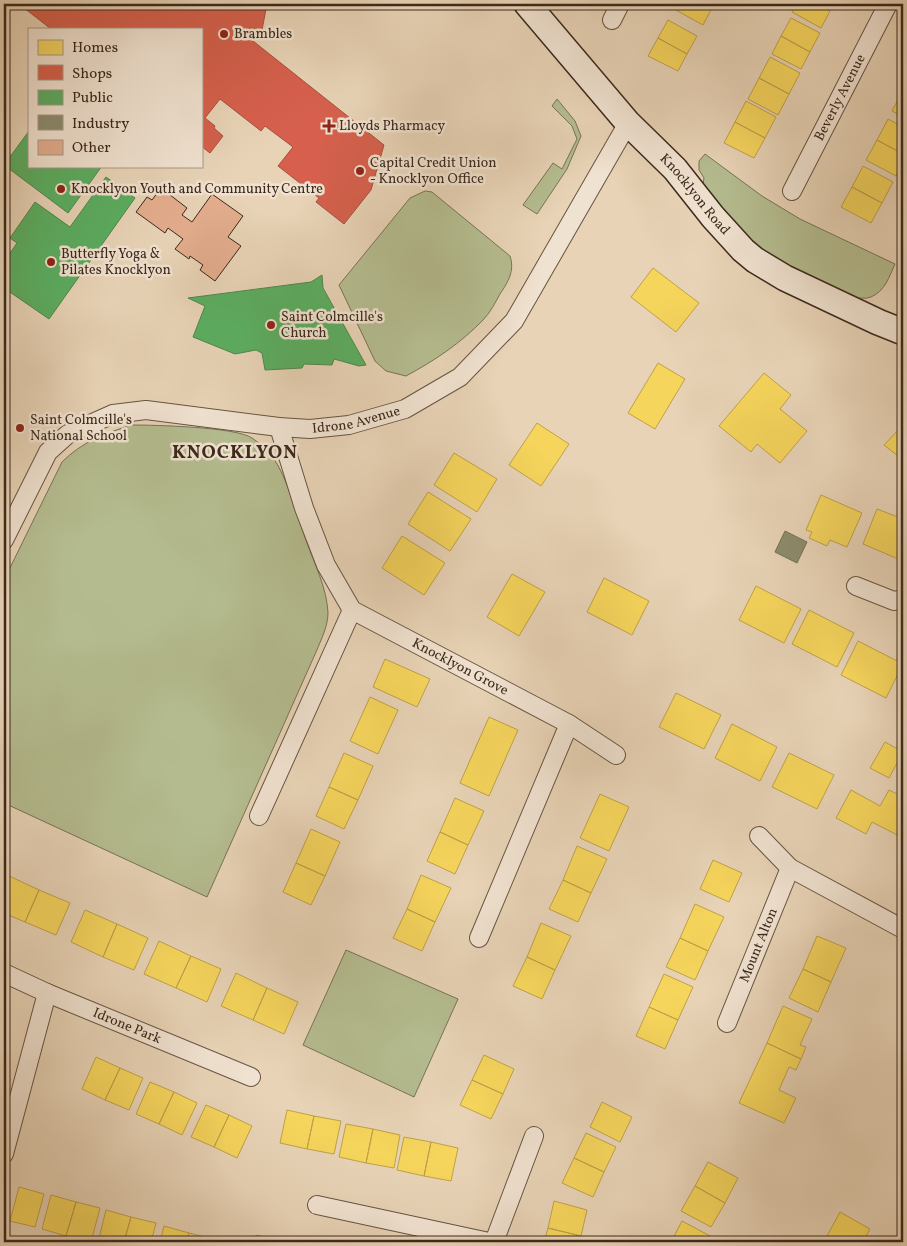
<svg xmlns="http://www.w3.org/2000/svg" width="907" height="1246" font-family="Vollkorn,serif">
<rect width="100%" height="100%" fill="#e8d3b6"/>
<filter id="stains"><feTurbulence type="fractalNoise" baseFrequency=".004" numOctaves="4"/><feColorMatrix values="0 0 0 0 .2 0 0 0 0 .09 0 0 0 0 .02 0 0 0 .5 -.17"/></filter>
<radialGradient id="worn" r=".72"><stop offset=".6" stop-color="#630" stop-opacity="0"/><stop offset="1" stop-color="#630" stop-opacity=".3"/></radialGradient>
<path fill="#b4bc8f" stroke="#787256" d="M557,99l18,22 6,15 -14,33 -30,45 -14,-9 30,-42 9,6 15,-30 -5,-13 -20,-20z
M705,154l57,42 38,23 95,45c-6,13 -10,27 -24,33 -22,10 -104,-41 -121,-57 -17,-17 -32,-37 -47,-56l1,-6 -5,-8v-9z
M425,191l7,1 78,64c5,15 -2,26 -10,38 -5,9 -10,19 -17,26 -22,23 -49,41 -77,56l-20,-5 -11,-10 -36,-76 71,-87z
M132,425c23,0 104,2 120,13 7,5 15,11 20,18 16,22 24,58 34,84 8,23 21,48 22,73 0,13 -7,27 -12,39l-109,245 -203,-94v-223l58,-118c20,-20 43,-29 70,-37z
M346,950l112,49 -44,98 -111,-52z"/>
<path fill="#f6d55c" stroke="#bea149" d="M677,4h28l7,4 -9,17 -29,-16z
M796,4h22l12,7 -9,17 -29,-16z
M791,18l29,15 -10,19 -29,-16z
M668,20l29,16 -10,18 -29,-16z
M781,36l29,16 -9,17 -29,-15z
M658,38l29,16 -9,17 -30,-15z
M770,57l30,16 -11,21 -30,-16z
M759,78l30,16 -11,21 -30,-16z
M901,94l2,1v22l-11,-6z
M746,101l30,16 -11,21 -30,-16z
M888,119l15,8v27l-26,-14z
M735,122l30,16 -11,20 -30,-15z
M877,140l26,14v8l-7,14 -30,-16z
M863,166l30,16 -11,21 -30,-16z
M852,187l30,16 -11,20 -30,-16z
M653,268l46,35 -23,29 -45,-35z
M658,363l27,16 -30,50 -27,-16z
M764,373l27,22 -11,14 27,22 -27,32 -23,-19 -6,8 -32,-26z
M537,423l32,21 -28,42 -32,-21z
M903,425v35l-19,-15z
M454,453l43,26 -20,33 -43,-27z
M428,492l43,27 -21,32 -42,-27z
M821,495l41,18 -15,34 -17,-7 -3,6 -18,-8 3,-6 -6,-2z
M877,509l26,10v42l-40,-17z
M402,536l43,27 -21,32 -42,-27z
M512,574l33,18 -26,44 -32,-19z
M604,578l45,23 -17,34 -45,-23z
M756,586l45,23 -17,34 -45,-23z
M809,610l45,23 -17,34 -45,-23z
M858,641l45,23 -17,34 -45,-23z
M385,659l45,20 -13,28 -44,-20z
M676,693l45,22 -17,34 -45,-22z
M370,697l28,13 -20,44 -28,-13z
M489,717l29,13 -29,66 -29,-13z
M732,724l45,23 -17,34 -45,-23z
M885,742l18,10 -14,26 -19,-10z
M344,753l29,13 -15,34 -29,-13z
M789,753l45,22 -17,34 -45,-22z
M329,787l29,13 -14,29 -28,-13z
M851,790l29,16 9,-16 14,7v41l-31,-16 -6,12 -30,-16z
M600,794l29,13 -20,44 -29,-13z
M455,798l29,13 -16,34 -28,-13z
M311,829l29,13 -15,34 -29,-13z
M440,832l28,13 -13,29 -28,-13z
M577,846l30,13 -16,34 -28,-13z
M713,860l29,13 -13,29 -29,-13z
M296,863l29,13 -14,29 -28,-13z
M7,875l32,15 -14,32 -21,-9v-30z
M421,875l30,13 -16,34 -28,-13z
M563,880l28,13 -13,29 -29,-13z
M39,890l31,13 -14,32 -31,-13z
M695,904l29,13 -16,34 -28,-13z
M407,909l28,13 -13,29 -29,-13z
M85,910l32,14 -14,33 -32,-15z
M541,923l30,13 -16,34 -28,-13z
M117,924l31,14 -14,32 -31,-13z
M817,936l29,12 -15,34 -28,-13z
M680,938l28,13 -13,29 -29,-13z
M159,941l32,15 -15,32 -32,-14z
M191,956l30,13 -14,33 -31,-14z
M527,957l28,13 -13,29 -29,-13z
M803,969l28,13 -13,30 -29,-14z
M236,973l31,15 -14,32 -32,-14z
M664,974l29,13 -15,33 -29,-13z
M267,988l31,14 -14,32 -31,-14z
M783,1006l29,13 -12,26 6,2 -5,12 -34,-16z
M649,1007l29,13 -13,29 -29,-13z
M767,1043l34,16 -5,11 -7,-3 -10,23 17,8 -12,25 -45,-20z
M484,1055l30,14 -11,25 -31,-14z
M96,1057l24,11 -15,32 -23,-11z
M120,1068l23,10 -14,32 -24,-10z
M472,1080l31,14 -12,25 -31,-14z
M150,1082l24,10 -15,32 -23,-10z
M174,1092l23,11 -15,32 -23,-11z
M602,1102l30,15 -12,25 -30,-15z
M206,1105l23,10 -15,32 -23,-10z
M287,1110l27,6 -7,33 -27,-6z
M229,1115l23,11 -15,32 -23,-11z
M314,1116l27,5 -7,33 -27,-5z
M346,1124l27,5 -7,34 -27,-6z
M373,1129l27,6 -6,33 -28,-5z
M586,1133l30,14 -12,25 -30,-14z
M404,1137l27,5 -7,34 -27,-6z
M431,1142l27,6 -7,33 -27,-5z
M574,1158l30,14 -11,25 -31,-14z
M708,1162l30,16 -13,25 -30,-17z
M695,1186l30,17 -14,24 -30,-16z
M19,1187l25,7 -9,33 -25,-6z
M51,1195l25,7 -10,34 -24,-7z
M554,1201l33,9 -6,26 -33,-8z
M76,1202l24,6 -9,34 -25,-6z
M106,1210l25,7 -7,25h-26z
M840,1212l30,17 -7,13h-25l-11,-6z
M131,1217l25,6 -5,19h-27z
M682,1221l30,16 -3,5h-38z
M164,1226l25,7 -3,9h-26z
M548,1228l33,8 -2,6h-35z
M189,1233l24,6v3h-27z
M256,1235l27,6v1h-28z"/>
<path fill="#d6604d" stroke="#a8503e" d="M19,4h246l-4,4 5,1 -4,21 -12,-2 -2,9 136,108 -13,45 -27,34 -28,-22 3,-4 -41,-32 15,-19 -28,-21 -4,5 -41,-32 -15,19 10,8 -1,2 9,8 -13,17 -9,-7v-117h-150z"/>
<path fill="#5aae61" stroke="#51864c" d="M29,131v35h73l-34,47 -64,-48z
M106,177l29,21 -86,121 -45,-31v-26l13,-19 -7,-5 25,-36 35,25z
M322,275l1,13 43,77 -7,1 -25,-7 -2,6 -28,-1 -2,4 -37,2 -3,-17 -6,-3 -21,4 -42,-17 12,-31 -17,-8 123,-16z"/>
<path fill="#8c8c6e" stroke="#746e55" d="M785,531l22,11 -10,21 -22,-11z"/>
<path fill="#e3ad8d" stroke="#3c291c" d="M161,188l26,20 -5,7 10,7 20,-28 31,22 -15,21 13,9 -26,35 -15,-11 3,-5 -13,-9 -1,3 -14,-10 8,-10 -15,-11 -3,5 -29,-21 11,-15 5,3z"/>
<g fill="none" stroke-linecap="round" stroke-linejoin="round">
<defs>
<g id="street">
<path d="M612,20l8,-16"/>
<path id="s1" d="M792,191l96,-187"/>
<path id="s2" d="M279,427l25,81 22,57 26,45 217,114 -90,214"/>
<path id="s3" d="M4,540l44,-88 20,-18 45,-20 33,-4 133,17 31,2 39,-4 56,-16 55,-32 54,-56 114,-198"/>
<path d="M856,586l38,15 9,-2"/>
<path d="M569,724l47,31"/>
<path d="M259,816l93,-206"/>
<path d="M759,836l31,32 113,61"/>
<path id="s4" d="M4,973l43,20 204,84"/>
<path id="s5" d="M727,1023l63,-155"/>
<path d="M4,1154l43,-161"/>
<path d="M317,1205l172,37"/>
<path d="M494,1242l40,-106"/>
</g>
<g id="secondary">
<path id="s6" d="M527,4l101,119 47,46 38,48 30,33 12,10 30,18 93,44 25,10"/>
</g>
</defs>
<use href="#street" stroke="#675442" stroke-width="20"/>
<use href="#secondary" stroke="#3c291c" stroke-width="28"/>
<use href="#street" stroke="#f0e2d0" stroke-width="18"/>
<use href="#secondary" stroke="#f0e2d0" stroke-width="25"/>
</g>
<g fill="#8f2418" stroke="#f0e2d0" stroke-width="2">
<circle cx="224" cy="34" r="5"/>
<path d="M326.5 118.5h5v5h5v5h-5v5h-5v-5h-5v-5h5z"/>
<circle cx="360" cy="171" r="5"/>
<circle cx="61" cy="189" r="5"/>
<circle cx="51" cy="262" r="5"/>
<circle cx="271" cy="325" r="5"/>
<circle cx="20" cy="428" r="5"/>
</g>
<g text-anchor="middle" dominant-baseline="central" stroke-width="5" stroke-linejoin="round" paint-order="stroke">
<g font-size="14" fill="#3c291c" stroke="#f0e2d0" text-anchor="start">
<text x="234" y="34">Brambles</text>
<text x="339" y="126">Lloyds Pharmacy</text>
<text x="370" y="163">Capital Credit Union<tspan x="370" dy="16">- Knocklyon Office</tspan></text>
<text x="71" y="189">Knocklyon Youth and Community Centre</text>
<text x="61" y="254">Butterfly Yoga &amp;<tspan x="61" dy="16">Pilates Knocklyon</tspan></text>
<text x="281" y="317">Saint Colmcille's<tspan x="281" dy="16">Church</tspan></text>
<text x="30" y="420">Saint Colmcille's<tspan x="30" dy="16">National School</tspan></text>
</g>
<g font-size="14" fill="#3c291c" stroke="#f0e2d0">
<text stroke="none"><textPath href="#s1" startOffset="105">Beverly Avenue</textPath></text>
<text stroke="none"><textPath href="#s6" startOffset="254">Knocklyon Road</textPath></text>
<text stroke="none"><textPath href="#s3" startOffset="420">Idrone Avenue</textPath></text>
<text stroke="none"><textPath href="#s2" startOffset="320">Knocklyon Grove</textPath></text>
<text stroke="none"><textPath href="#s5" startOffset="84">Mount Alton</textPath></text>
<text stroke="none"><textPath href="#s4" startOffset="134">Idrone Park</textPath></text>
</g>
<g font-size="19" font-weight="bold" letter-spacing="1" fill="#3c291c" stroke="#f0e2d0">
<text x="235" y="453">KNOCKLYON</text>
</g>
</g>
<rect width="907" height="1246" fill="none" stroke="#e8d3b6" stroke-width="20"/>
<rect x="5" y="5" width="897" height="1236" fill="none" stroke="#3c291c" stroke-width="2.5"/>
<rect x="10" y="10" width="887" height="1226" fill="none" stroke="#3c291c"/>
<rect x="28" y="28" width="175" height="140" fill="#f0e2d0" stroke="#a89888"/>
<rect x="38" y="40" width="25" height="15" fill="#f6d55c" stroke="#a89888"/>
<text x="72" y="52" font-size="15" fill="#3c291c">Homes</text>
<rect x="38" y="65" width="25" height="15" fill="#d6604d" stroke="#a89888"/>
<text x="72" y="78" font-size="15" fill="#3c291c">Shops</text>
<rect x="38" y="90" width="25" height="15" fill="#5aae61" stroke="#a89888"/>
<text x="72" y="102" font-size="15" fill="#3c291c">Public</text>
<rect x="38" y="115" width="25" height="15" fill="#8c8c6e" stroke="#a89888"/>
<text x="72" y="128" font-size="15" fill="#3c291c">Industry</text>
<rect x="38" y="140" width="25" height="15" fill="#e3ad8d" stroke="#a89888"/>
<text x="72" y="152" font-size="15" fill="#3c291c">Other</text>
<rect width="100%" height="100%" filter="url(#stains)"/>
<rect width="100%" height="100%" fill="url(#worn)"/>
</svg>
